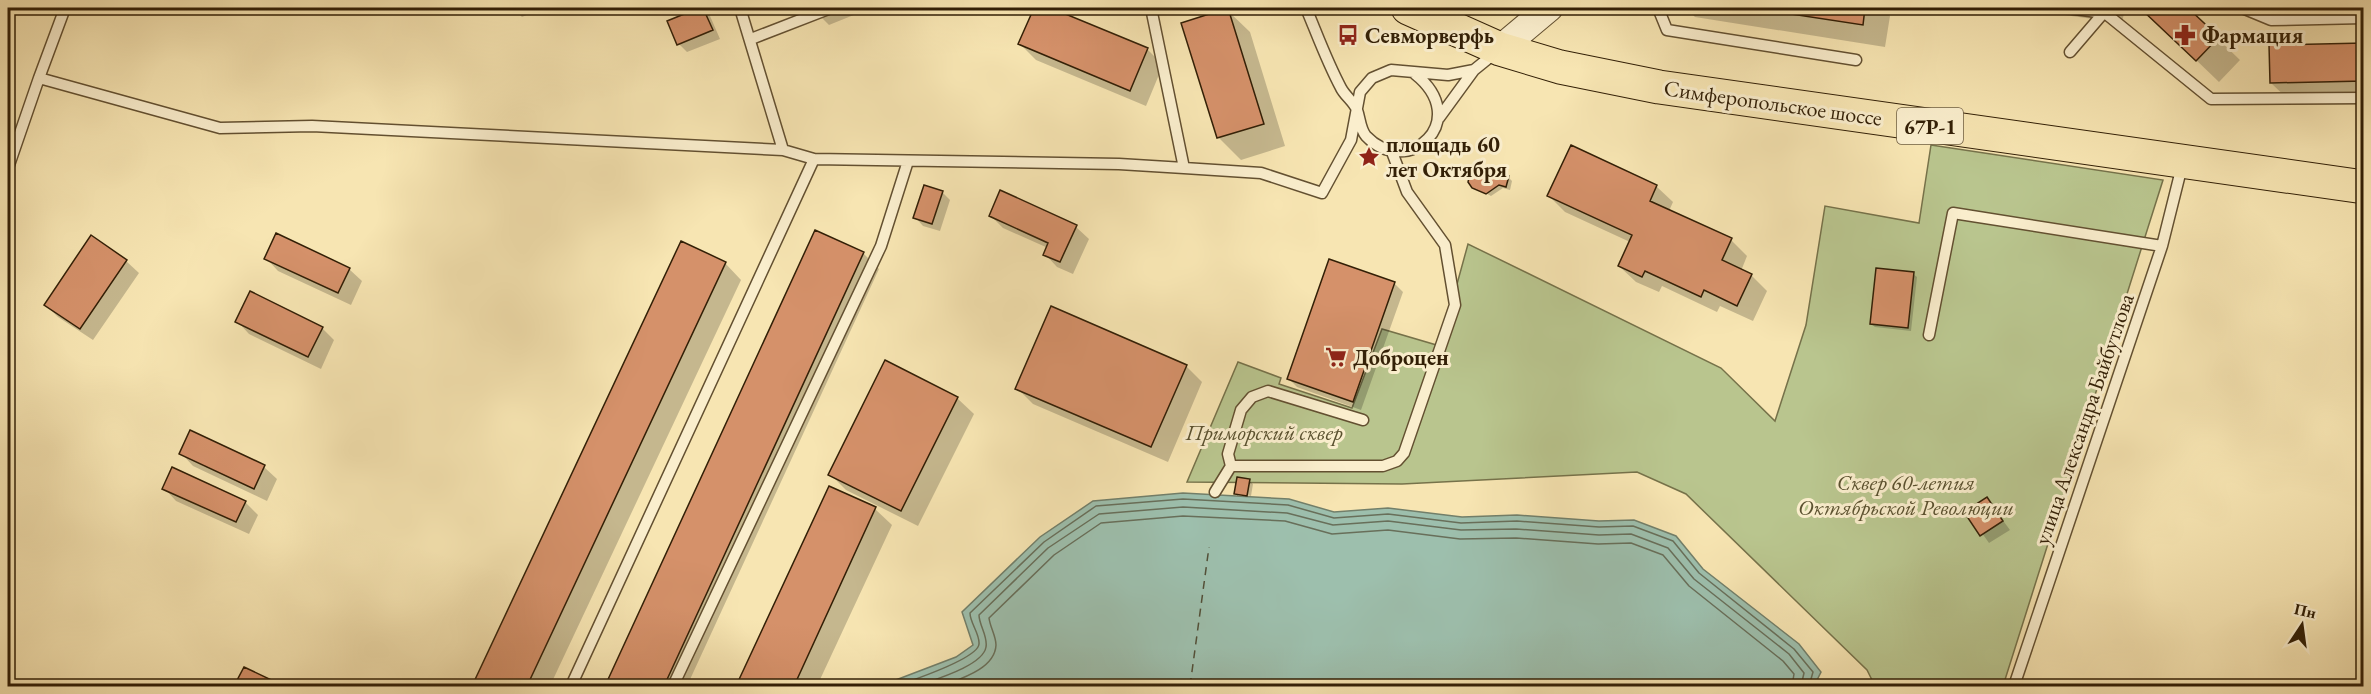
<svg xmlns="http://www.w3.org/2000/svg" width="2371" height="694" font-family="'EB Garamond',serif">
<rect width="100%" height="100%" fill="#f7e5b2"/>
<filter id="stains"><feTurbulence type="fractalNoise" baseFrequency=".00333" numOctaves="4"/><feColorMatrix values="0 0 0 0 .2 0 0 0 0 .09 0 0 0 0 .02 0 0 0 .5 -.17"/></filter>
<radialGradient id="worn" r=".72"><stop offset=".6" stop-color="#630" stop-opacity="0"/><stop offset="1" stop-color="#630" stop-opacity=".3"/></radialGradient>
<path fill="#b9c58e" stroke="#76724a" stroke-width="1.5" d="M1931,145l232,35 -160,506h-128l-8,-16 -181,-176 -49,-22 -235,12 -215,-2 51,-120 43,16 -2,6 73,24 30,-79 58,17 28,-102 253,124 54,53 31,-96 19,-119 94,17z"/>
<path fill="#9dbfad" stroke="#727f6a" stroke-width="1.5" d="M1183,493l106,6 45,13 54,-4 74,9 55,-2 82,6 35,-1 42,16 27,33 96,75 22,28 -7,14h-934l76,-29 17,-12 -11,-33 78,-75 53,-36z"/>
<path fill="#0003" d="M513,8h31l-22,9z
M702,8l8,8 10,23 -33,13 -8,-8 -10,-23z
M812,8h59l-42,17z
M1035,8h12l100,41 16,16 -17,41 -110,-46 -16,-16z
M1686,8h195l9,8 -5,31 -190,-30z
M2014,8h111l-3,15z
M2142,8h44l54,52 -21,22z
M1227,10l23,22 35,114 -44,14 -23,-23z
M2364,45v59l-70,1 -23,-22z
M1508,177l4,4 -2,9 -7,-2 -12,8 -17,-9z
M1656,186l17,16 -4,9 62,29 16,16 -6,15 10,4 16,16 -14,30 -33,-15 -3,6 -55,-26 -3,6 -23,-10 -17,-16 11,-24 -65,-30 -16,-16z
M942,192l8,8 -10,31 -17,-5 -8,-9z
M990,215l86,12 13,12 -16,35 -16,-7 -12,-13 3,-6 -45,-20z
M815,232l48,21 16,16 -192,417h-81z
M681,243l44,20 16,17 -191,406h-77z
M266,258l83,11 13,12 -11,24 -73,-34z
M126,261l13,12 -46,67 -35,-23 -12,-12z
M1913,274l4,3 -6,54 -36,-4 -4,-3z
M1394,283l9,9 -42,118 -64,-23 -8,-8z
M237,321l85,7 12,12 -13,29 -72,-35z
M1186,366l16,16 -34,80 -135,-58 -16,-16z
M957,398l17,16 -56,112 -72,-36 -16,-16z
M181,453l83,14 13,12 -10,22 -74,-35z
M173,469l72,33 13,13 -9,19 -73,-33 -12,-13z
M1249,481l4,3 -2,12 -13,-3v3l-2,-2z
M829,488l46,21 17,16 -75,161h-79z
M1987,499l23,31 -21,13 -22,-31z
M245,669l35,17h-44z"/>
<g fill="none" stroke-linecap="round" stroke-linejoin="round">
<path stroke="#686f5a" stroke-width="1.5" d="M896,686c14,-5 82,-27 83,-42 1,-10 -9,-21 -9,-31l74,-71 52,-36 87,-7 105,6 46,13 54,-4 73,9 56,-2 82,6 34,-1 40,15 26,32 95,76 19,23 -4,14
M917,686c16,-6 66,-20 69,-39 2,-11 -7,-22 -7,-32l69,-67 51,-34 84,-7 104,6 46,12 55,-4 73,9 55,-1 83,6 32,-1 37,14 26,31 95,75 15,19 -3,13
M942,686c18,-7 53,-17 54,-41 0,-9 -6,-18 -7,-27l65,-63 47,-32 82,-7 102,5 47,13 56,-4 72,9 56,-1 82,6 33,-1 32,12 26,31 94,75 11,13 -2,12"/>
<path stroke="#524f38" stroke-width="1.5" stroke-dasharray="8 6" stroke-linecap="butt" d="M1190,686l19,-139"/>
</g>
<path fill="#d5916a" stroke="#321f06" stroke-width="1.5" d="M699,8h4l10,22 -36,15 -10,-24z
M1034,8h17l97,40 -18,43 -112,-47z
M1228,8l36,116 -47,14 -36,-115z
M1752,8h113l-2,17z
M2140,8h48l31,29 -23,24z
M2364,43v38l-94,2 -1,-38z
M1571,145l86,40 -7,16 82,37 -10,22 30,14 -15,32 -33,-16 -3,7 -56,-26 -3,6 -24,-11 14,-31 -85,-39z
M1472,165l37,11 -3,11 -7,-2 -13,9 -14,-6 -4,-6z
M924,185l19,6 -11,33 -19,-6z
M1000,190l77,35 -17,37 -17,-7 5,-12 -59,-27z
M815,230l49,22 -200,434h-59z
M276,233l74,35 -12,25 -74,-34z
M91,235l36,25 -47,69 -36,-24z
M681,241l45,21 -199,424h-55z
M1329,259l66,23 -42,120 -66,-23z
M1876,268l38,4 -6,56 -38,-4z
M250,291l73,36 -15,30 -73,-35z
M1051,306l136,59 -36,82 -136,-58z
M885,360l73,37 -57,114 -73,-36z
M190,430l75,35 -11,24 -75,-35z
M172,467l74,34 -10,21 -74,-33z
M1237,477l13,2 -3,17 -13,-2z
M829,486l47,21 -82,179h-58z
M1987,497l16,24 -23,15 -16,-24z
M244,667l40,19h-50z"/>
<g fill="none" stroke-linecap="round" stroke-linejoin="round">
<defs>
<path id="service" d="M65,8l-26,70 181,50 92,-2 471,24
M740,8l43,142 31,9 305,5 65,4 77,5 61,20 29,-53 9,-48 12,-14 19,-8 57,5 26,-5
M1151,8l33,160
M1306,8c11,26 21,54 35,80 4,8 13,14 16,22 3,8 3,19 9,26 42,44 107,-16 49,-62
M1658,8l9,22 189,30
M2067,8l38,5 106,86 153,-1
M2242,8l29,12 93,-2
M751,39l80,-31
M2070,52l36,-42
M1439,118l35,-48 21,-17
M8,168l31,-90
M1929,335l24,-122 209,33
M1231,466l-3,-12 13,-44 11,-13 16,-6 95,29
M1215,492l16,-26h152l14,-5 7,-8 51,-148 -10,-60 -38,-53 -15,-40
M571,686l243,-527
M673,686l208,-440 27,-85
M2014,686l148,-440 20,-80"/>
<path id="tertiary" d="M1500,49l49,-41"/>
<path id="primary" d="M1408,8l92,41 60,18 99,20 705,100"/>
</defs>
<use href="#service" stroke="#635031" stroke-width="13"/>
<use href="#tertiary" stroke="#635031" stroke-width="29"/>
<use href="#primary" stroke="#321f06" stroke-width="35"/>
<use href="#service" stroke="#faeecd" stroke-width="10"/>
<use href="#tertiary" stroke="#faeecd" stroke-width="27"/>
<use href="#primary" stroke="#f7e5b2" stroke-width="33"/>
</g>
<defs>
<symbol id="bus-bare" viewBox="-9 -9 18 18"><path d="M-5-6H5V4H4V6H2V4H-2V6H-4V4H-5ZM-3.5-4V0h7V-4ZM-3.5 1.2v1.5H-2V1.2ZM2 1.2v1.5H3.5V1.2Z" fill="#8f2418" stroke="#faeecd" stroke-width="2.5" paint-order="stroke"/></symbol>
<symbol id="pharmacy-bare" viewBox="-9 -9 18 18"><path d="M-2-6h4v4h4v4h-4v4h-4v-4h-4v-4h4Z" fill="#8f2418" stroke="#faeecd" stroke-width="2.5" paint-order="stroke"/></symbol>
<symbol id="sight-bare" viewBox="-9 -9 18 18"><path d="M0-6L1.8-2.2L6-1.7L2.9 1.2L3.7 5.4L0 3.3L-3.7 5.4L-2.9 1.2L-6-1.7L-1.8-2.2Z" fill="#8f2418" stroke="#faeecd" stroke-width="2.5" paint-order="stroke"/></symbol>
<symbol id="supermarket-bare" viewBox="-9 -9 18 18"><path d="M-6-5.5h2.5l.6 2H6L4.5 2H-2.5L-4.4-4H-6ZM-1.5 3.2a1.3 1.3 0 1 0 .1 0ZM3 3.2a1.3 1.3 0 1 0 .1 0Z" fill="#8f2418" stroke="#faeecd" stroke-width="2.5" paint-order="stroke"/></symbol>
</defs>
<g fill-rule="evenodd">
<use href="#bus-bare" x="1333" y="20" width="30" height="30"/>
<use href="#pharmacy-bare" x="2170" y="20" width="30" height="30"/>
<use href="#sight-bare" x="1354" y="142" width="30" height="30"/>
<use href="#supermarket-bare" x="1321" y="342" width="30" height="30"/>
</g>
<g text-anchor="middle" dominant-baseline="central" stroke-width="6" stroke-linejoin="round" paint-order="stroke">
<rect fill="#faeecd" stroke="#6e5d42" stroke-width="1.5" x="1897" y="108" width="66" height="36" rx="4.5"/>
<g font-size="21" font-weight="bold" fill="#321f06">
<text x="1930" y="126">67Р-1</text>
</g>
<g font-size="22" font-weight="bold" fill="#321f06" stroke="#faeecd" text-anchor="start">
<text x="1365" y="35">Севморверфь</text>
<text x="2202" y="35">Фармация</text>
<text x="1386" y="144">площадь 60<tspan x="1386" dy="25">лет Октября</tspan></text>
<text x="1353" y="357">Доброцен</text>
</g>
<g font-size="22" fill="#321f06" stroke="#faeecd">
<text transform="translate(1773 103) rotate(8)">Симферопольское шоссе</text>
<text transform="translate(2084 419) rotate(-71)">улица Александра Байбутлова</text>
</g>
<g font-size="22" font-style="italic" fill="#5a512f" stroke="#faeecd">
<text x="1264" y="432">Приморский сквер</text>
<text x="1906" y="482">Сквер 60-летия<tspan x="1906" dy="25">Октябрьской Революции</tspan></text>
</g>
</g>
<rect width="2371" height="694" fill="none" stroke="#f7e5b2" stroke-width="30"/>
<rect x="9" y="9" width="2353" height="676" fill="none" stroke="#321f06" stroke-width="3"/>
<rect x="15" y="15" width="2341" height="664" fill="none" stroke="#321f06" stroke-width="1.5"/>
<g transform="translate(2302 625) rotate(13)" stroke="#faeecd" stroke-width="4.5" paint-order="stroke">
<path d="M0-4.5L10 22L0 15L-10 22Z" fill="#321f06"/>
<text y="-9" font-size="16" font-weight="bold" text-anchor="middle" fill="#321f06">Пн</text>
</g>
<rect width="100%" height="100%" filter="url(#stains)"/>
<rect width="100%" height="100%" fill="url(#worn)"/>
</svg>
